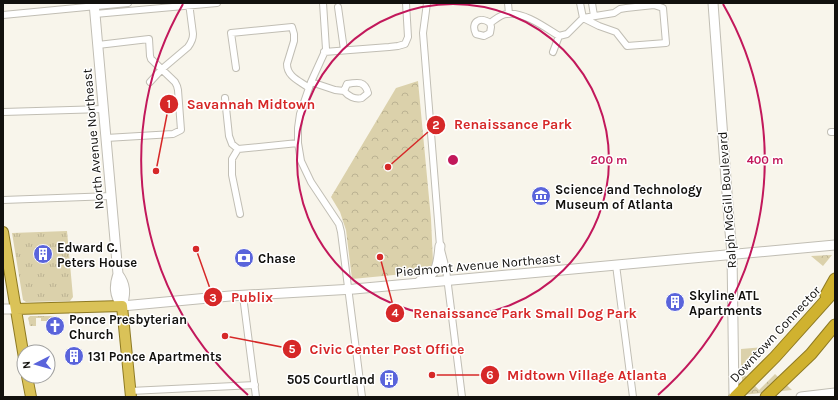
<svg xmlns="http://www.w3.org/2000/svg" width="838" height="400" font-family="Karla,sans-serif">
<defs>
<pattern id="grass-tufts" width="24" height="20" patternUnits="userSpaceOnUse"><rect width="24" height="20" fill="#dbd1ab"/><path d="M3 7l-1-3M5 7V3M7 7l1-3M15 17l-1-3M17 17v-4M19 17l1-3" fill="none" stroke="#bbb292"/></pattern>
<pattern id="park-crowns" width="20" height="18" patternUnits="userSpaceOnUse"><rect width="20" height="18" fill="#dbd1ab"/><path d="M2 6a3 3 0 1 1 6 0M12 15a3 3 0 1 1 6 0" fill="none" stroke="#bbb292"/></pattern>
</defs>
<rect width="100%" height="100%" fill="#f8f5eb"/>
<path fill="url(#grass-tufts)" d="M67,231l6,66 -3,4 -44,1 -3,-2 -1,-6 -10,-61z
M30,316h27v3h-2v2h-14v-3h-5v8h-6l-2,-8z
M764,347l-23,24v-22z"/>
<path fill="url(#park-crowns)" d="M418,81l13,138 2,43 -2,5 -6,5 -73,7 -6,-49 -6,-18 -9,-15 65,-109z
M832,255l-9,11 -12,-10z
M742,372l17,18 16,-16 17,16 -50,5z"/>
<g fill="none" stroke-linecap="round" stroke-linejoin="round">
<defs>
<path id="minor" d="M323,3l3,46 -15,33 -11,32 -2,14v15l3,18 10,21 28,42 2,8 21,165
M427,3l-4,30 17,213 6,23 16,128
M508,3l1,11
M580,3l3,15
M592,3l2,13
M338,7l6,43
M95,14l122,-11
M3,15l125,-12
M490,23l1,4 -1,6 -6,3 -8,-2c-6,-12 4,-18 14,-11 5,-3 11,-9 17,-9 16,-3 39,14 52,22l8,-2 16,-16 31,-5 6,-4 6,-1 28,-3 9,3 3,35 -39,3 -11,-14 -17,-6 -16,-8
M98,45l51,-6 1,17 1,3 24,23 2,4 1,4 3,40 -8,4 -67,4
M324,52l65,-5 9,-1 7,-2 3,-7 -2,-34
M553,52l6,-16
M236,68l-5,-35 61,-6 2,7v7l-7,23c0,13 13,17 22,24
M150,82l12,-13 26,-22c3,-4 5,-8 5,-13l-4,-31
M311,82l24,8 9,1c4,5 11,9 18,7 1,-1 5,-4 6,-5 -3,-12 -10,-11 -21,-9l-3,7
M225,98l4,38 3,8 6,5
M3,112l101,-3
M831,132h4
M3,200l109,-4
M240,214l-8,-39v-16l6,-10 60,-6
M616,265l17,132
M243,296l13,101
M130,391l125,-6"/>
<path id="secondary" d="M94,3l24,271c-4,12 -4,21 4,32
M713,3l16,217 3,34 2,143
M118,274c8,11 8,19 4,32
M420,281c19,-8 18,-17 20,-35
M122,306l108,-10 124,-7 481,-44
M3,309h13
M801,397l34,-4"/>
<path id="trunk" d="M3,232l21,126
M16,309l106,-3 9,91
M27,376l4,21"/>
<path id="motorway" d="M826,295l9,-16
M735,397l40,-40 60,-67
M766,397l45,-43 24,-29"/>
</defs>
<use href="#minor" stroke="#c1beb4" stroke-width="8"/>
<use href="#secondary" stroke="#c1beb4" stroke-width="11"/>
<use href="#trunk" stroke="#8e7a23" stroke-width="12"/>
<use href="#motorway" stroke="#8e7a23" stroke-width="13"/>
<use href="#minor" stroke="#fff" stroke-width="6"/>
<use href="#secondary" stroke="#fff" stroke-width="9"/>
<use href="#trunk" stroke="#dac258" stroke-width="10"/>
<use href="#motorway" stroke="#d0b22f" stroke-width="11"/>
</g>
<g fill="none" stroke="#c2185b" stroke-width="2">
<circle cx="453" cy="160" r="156"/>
<path d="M248 395A312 312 0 0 1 183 4M723 4A312 312 0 0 1 658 395"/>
</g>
<defs>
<symbol id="museum-disc" viewBox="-11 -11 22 22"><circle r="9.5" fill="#5a64db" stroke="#fff"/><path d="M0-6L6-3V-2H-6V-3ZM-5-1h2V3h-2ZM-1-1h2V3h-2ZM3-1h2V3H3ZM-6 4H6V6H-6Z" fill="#fff"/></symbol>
<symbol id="building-disc" viewBox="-11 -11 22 22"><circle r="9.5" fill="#5a64db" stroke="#fff"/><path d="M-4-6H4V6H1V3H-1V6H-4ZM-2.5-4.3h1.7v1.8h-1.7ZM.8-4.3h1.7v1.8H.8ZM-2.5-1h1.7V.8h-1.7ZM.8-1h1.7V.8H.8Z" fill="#fff"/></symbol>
<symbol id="bank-disc" viewBox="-11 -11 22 22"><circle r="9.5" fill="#5a64db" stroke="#fff"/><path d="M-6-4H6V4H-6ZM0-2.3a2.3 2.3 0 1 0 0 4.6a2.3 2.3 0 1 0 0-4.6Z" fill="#fff"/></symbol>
<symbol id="church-disc" viewBox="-11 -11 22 22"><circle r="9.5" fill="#5a64db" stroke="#fff"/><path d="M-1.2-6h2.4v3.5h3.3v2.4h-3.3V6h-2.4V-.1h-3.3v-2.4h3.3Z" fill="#fff"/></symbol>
</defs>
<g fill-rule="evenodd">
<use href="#museum-disc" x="530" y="185" width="22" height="22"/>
<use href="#building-disc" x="32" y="243" width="22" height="22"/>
<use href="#bank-disc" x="233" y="247" width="22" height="22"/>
<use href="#building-disc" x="664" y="291" width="22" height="22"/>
<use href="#church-disc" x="44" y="315" width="22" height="22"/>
<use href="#building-disc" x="63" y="345" width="22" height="22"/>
<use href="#building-disc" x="378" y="368" width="22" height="22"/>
</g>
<g text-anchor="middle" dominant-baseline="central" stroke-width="3" stroke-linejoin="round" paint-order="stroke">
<g font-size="13" fill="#12110e" stroke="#fff">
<text transform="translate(93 139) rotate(-95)">North Avenue Northeast</text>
<text transform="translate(727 200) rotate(-94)">Ralph McGill Boulevard</text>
<text transform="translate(478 265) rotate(-5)">Piedmont Avenue Northeast</text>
<text transform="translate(775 334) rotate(-47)">Downtown Connector</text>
</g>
<g font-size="13" font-weight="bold" fill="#12110e" stroke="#fff" text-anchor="start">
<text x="555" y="189">Science and Technology<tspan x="555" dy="15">Museum of Atlanta</tspan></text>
<text x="57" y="247">Edward C.<tspan x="57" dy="15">Peters House</tspan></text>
<text x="258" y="258">Chase</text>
<text x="689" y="295">Skyline ATL<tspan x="689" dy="15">Apartments</tspan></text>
<text x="69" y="319">Ponce Presbyterian<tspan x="69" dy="15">Church</tspan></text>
<text x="88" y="356">131 Ponce Apartments</text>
<text x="375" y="379" text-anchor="end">505 Courtland</text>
</g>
</g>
<circle cx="453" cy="160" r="6" fill="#c2185b" stroke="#fff" stroke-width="2"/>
<g font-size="12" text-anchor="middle" font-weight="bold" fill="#c2185b" stroke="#fff" stroke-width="3" stroke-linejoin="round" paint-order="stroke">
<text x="609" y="164">200 m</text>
<text x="765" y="164">400 m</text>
</g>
<path fill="none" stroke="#d62828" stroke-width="1.5" d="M156 171L169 104M388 167L436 125M196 249L213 297M380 257L395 313M225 336L292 349M432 375L490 375"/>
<g fill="#d62828" stroke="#fff" stroke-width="1.5">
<circle cx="156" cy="171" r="4"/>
<circle cx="388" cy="167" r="4"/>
<circle cx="196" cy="249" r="4"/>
<circle cx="380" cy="257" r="4"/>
<circle cx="225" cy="336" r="4"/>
<circle cx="432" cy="375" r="4"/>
<circle cx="169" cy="104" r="10"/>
<circle cx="436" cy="125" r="10"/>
<circle cx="213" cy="297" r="10"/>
<circle cx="395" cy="313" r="10"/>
<circle cx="292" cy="349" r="10"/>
<circle cx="490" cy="375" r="10"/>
</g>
<g font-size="12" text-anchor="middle" font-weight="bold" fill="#fff">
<text x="169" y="108">1</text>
<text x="436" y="129">2</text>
<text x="213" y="302">3</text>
<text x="395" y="317">4</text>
<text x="292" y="353">5</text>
<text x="490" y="379">6</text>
</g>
<g font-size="14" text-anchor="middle" font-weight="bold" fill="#d62828" stroke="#fff" stroke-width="3" stroke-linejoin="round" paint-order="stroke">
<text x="251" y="109">Savannah Midtown</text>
<text x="513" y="129">Renaissance Park</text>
<text x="252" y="302">Publix</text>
<text x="525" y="318">Renaissance Park Small Dog Park</text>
<text x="387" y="354">Civic Center Post Office</text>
<text x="587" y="380">Midtown Village Atlanta</text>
</g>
<rect width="838" height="400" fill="none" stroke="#12110e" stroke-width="8"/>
<g transform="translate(36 364) rotate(264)"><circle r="19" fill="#ffffff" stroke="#a0a09f"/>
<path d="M0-3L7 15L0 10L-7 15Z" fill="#5a64db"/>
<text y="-6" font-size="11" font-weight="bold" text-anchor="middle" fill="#12110e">N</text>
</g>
</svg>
